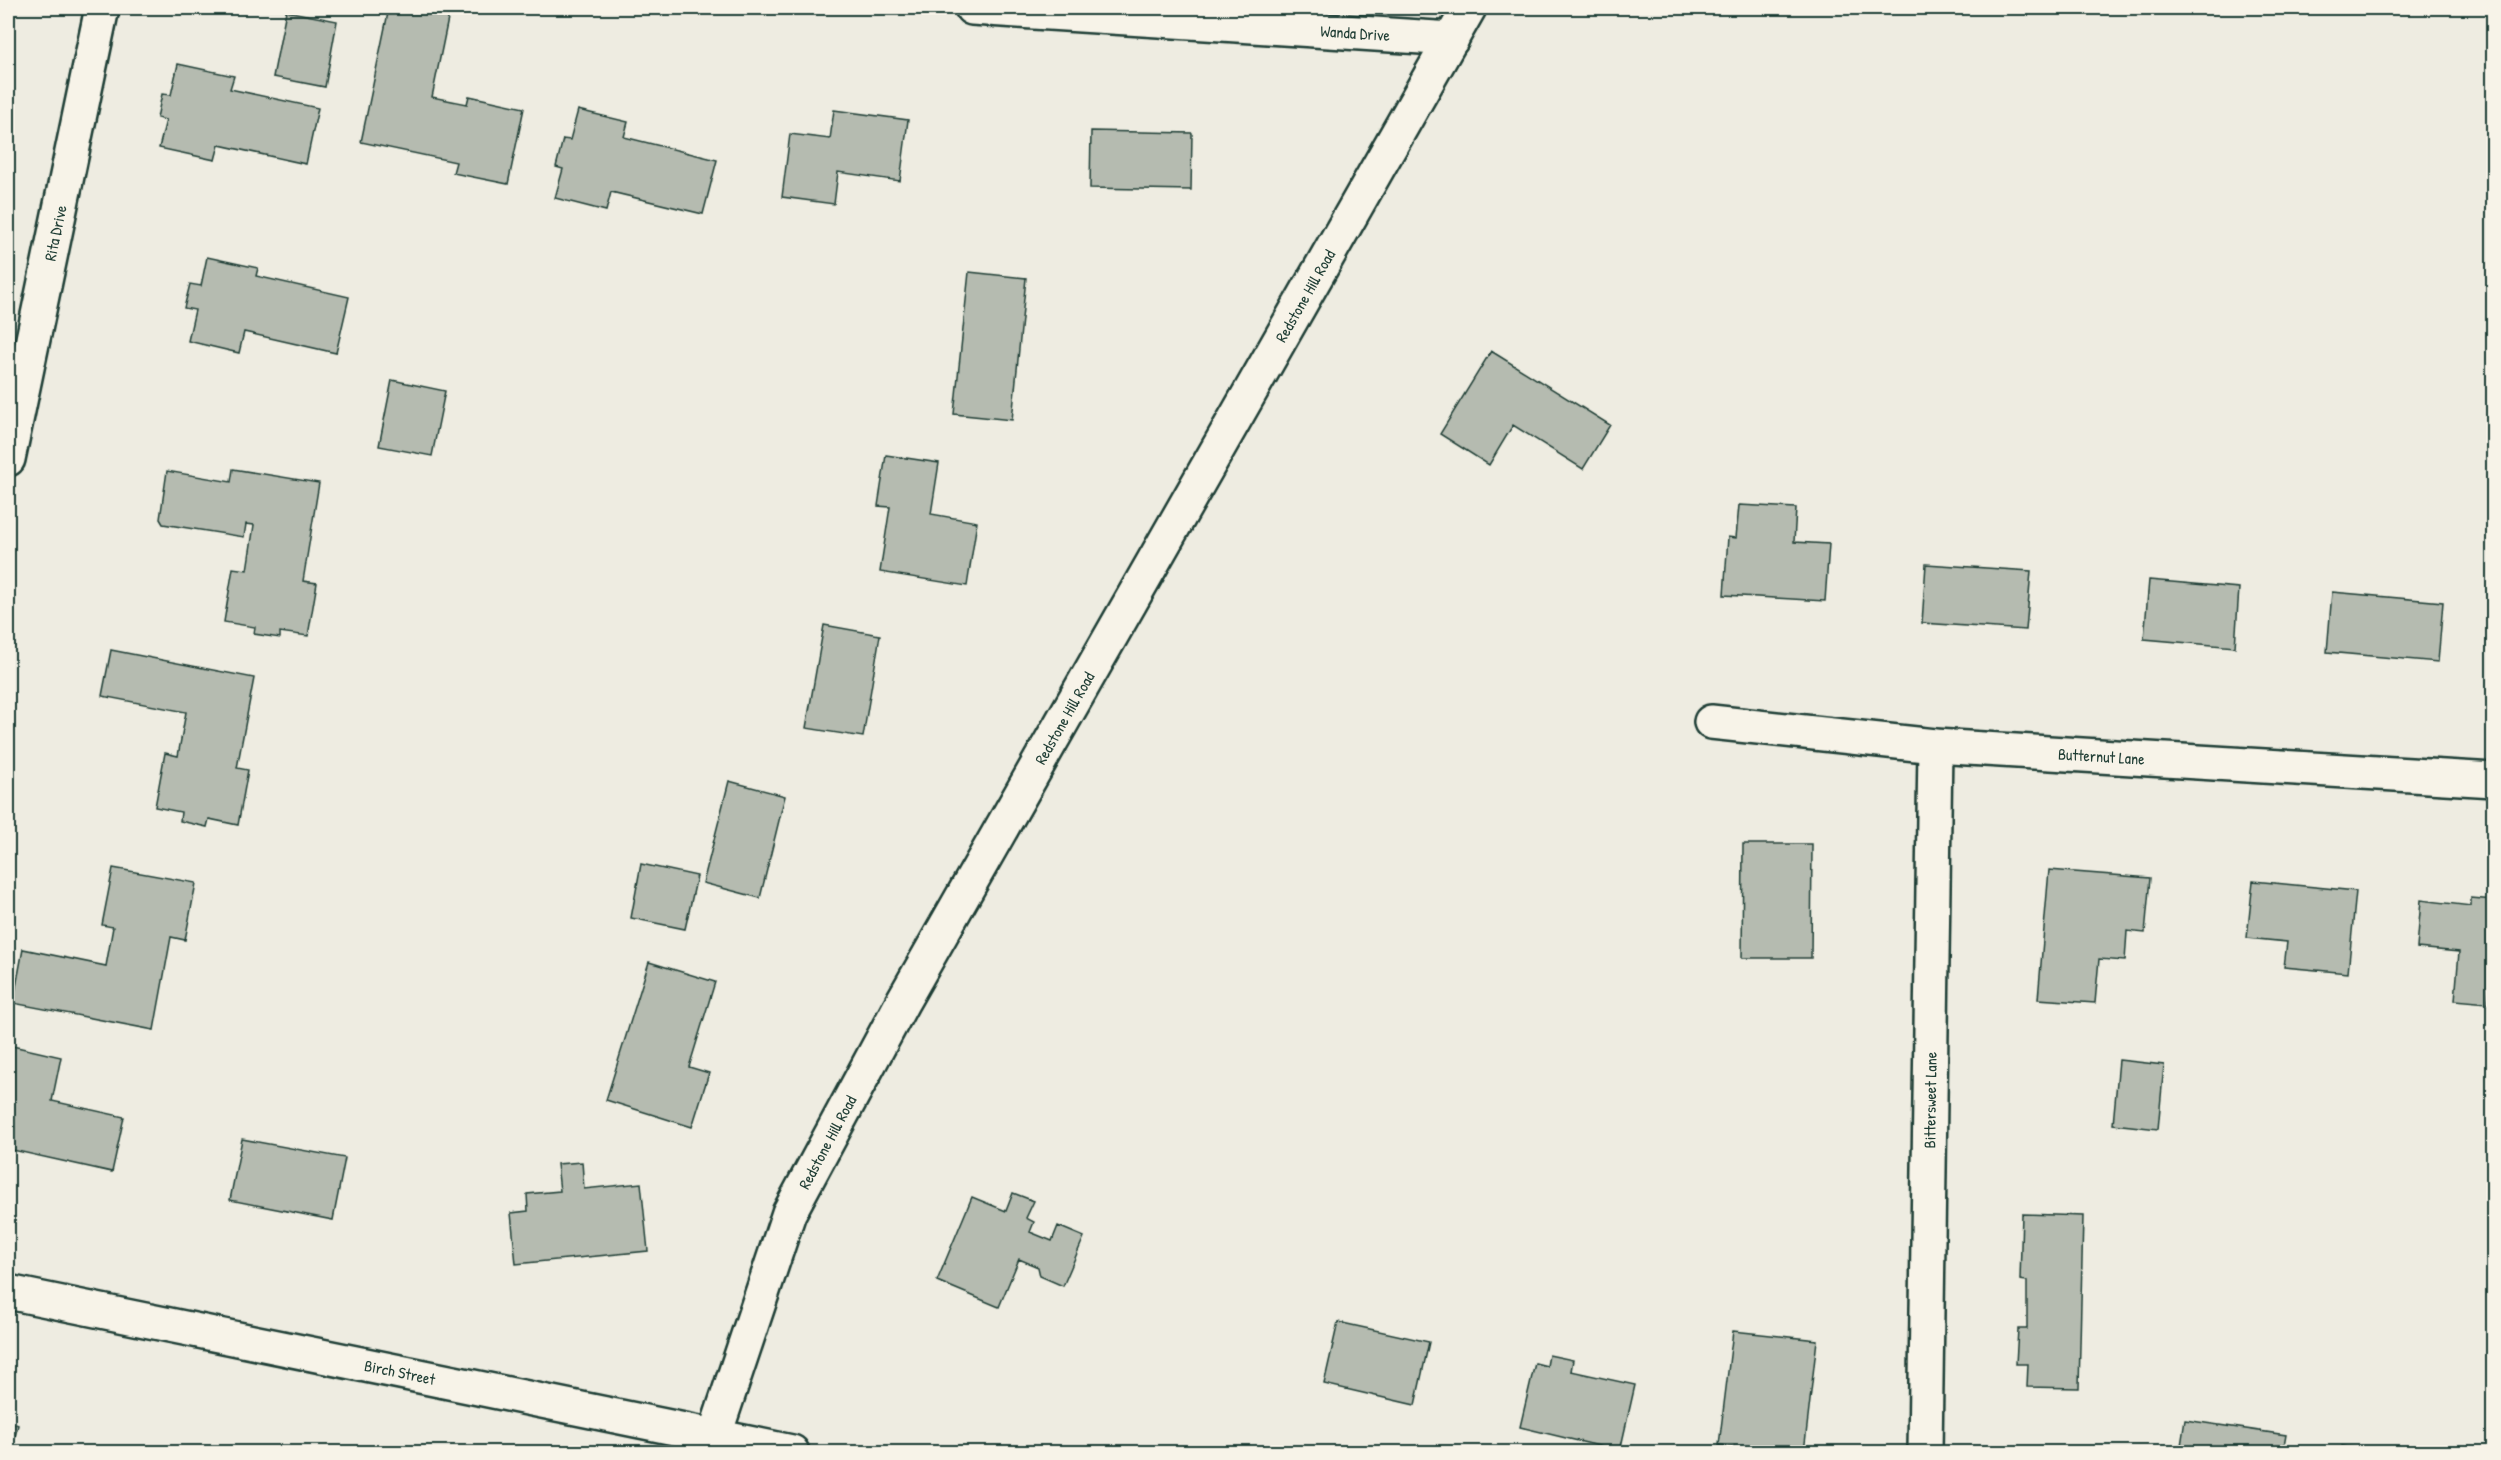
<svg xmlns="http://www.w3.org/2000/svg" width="2501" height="1460" font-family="'Patrick Hand',sans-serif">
<rect width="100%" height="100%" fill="#eeece1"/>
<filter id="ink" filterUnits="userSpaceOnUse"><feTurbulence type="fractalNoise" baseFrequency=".0167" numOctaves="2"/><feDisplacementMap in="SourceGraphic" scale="12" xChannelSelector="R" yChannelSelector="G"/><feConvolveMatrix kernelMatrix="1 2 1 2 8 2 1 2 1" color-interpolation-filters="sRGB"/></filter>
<g filter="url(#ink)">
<path fill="#b5bbb0" stroke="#1f3d34" stroke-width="1.5" d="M389,8h30l30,6 -17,83 35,7 2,-8 55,12 -16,76 -55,-11 3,-11 -95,-20z
M286,11l51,10 -12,66 -52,-10z
M178,64l56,12 -4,13 88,19 -12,56 -87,-19 -4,15 -56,-12 7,-28 -9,-2 5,-24 9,1z
M578,110l50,12 -4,15 93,23 -14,54 -92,-22 -5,19 -51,-13 8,-29 -7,-2 7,-28 7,1z
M834,110l74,10 -8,61 -62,-9 -4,32 -52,-7 8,-63 40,5z
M1091,131l101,2 -1,57 -101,-2z
M207,257l51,11 -2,8 93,21 -13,56 -92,-21 -5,21 -51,-12 7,-31 -11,-2 6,-24 11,2z
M969,272l57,6 -14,142 -58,-6z
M1491,351l119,74 -27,44 -70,-44 -24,40 -49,-31z
M392,380l53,11 -13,65 -53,-10z
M886,455l53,8 -8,51 46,8 -10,64 -87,-14 10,-65 -12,-1z
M233,469l86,14 -16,98 14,2 -9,53 -28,-4v6l-26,-4 1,-7 -31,-5 9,-54 14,2 7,-45 -8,-1 -2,13 -81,-13 -3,-5 7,-48 64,11z
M1739,505l57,3 -2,34 35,2 -4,57 -101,-6 4,-58 8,1z
M1926,564l105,7 -5,59 -104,-7z
M2149,580l90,8 -4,59 -91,-8z
M2332,592l111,10 -5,60 -111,-10z
M824,625l56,10 -17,102 -57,-9z
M111,650l143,28 -17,90 11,2 -10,55 -29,-6 -2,8 -27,-6 1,-9 -26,-5 10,-54 13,3 8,-44 -84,-16z
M729,781l56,15 -25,102 -57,-15z
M1743,844h69l-1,114h-69z
M641,864l56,12 -12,53 -54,-11z
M113,868l83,15 -11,57 -14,-3 -17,93 -141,-27 10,-54 83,17 7,-39 -11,-2z
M2049,870l101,8 -5,55 -18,-2 -2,30 -26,-2 -4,44 -57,-4z
M2253,881l103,10 -8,82 -64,-6 3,-25 -40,-4z
M2471,898l23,2v52l-6,51 -33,-3 4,-48 -42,-4 4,-48 50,6z
M649,962l66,20 -26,85 20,6 -17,54 -86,-27z
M8,1045l53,12 -9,44 72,16 -12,55 -104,-23z
M2119,1060l45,5 -6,64 -45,-5z
M242,1139l103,19 -12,62 -103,-20z
M582,1162l2,27 57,-6 7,68 -132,13 -5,-51 17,-2 -1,-17 33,-3 -3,-27z
M1013,1193l21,8 -8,17 8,4 -4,10 22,9 6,-15 26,11 -21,49 -23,-10 -2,-9 -19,-8 -20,48 -62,-26 35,-84 34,14z
M2022,1214l61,2 -4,172 -52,-1 1,-23h-12l2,-35h9v-48l-7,-1z
M1338,1322l91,20 -14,63 -91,-21z
M1733,1331l84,9 -13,112h-25l-60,-7z
M1549,1355l24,5 -2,11 64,14 -15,66 -100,-24 15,-64 12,3z
M2185,1420l101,15 -3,17h-103z
M8,1421l10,4 -7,27h-3z
M2342,1446l43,6h-44z"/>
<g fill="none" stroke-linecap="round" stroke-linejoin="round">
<defs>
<g id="minor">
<path id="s1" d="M972,8l480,31"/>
<path id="s2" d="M8,459l94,-451"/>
<path id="s3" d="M1711,722l224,24 559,34"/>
<path id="s4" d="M1925,1452l10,-706"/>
</g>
<g id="major">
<path id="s5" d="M8,1292l784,160"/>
<path id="s6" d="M711,1452l3,-15 75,-224 114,-212 566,-993"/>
</g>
</defs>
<use href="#minor" stroke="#1f3d34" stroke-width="38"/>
<use href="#major" stroke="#1f3d34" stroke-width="38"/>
<use href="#minor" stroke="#f7f3e8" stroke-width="33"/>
<use href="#major" stroke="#f7f3e8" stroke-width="33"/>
</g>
</g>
<g text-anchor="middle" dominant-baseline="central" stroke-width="4.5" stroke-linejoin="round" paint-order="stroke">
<g font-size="16" fill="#1f3d34" stroke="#f7f3e8">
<text stroke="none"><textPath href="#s1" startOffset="384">Wanda Drive</textPath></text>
<text stroke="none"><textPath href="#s2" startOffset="231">Rita Drive</textPath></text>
<text stroke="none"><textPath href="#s6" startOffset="1304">Redstone Hill Road</textPath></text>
<text stroke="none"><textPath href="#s6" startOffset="818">Redstone Hill Road</textPath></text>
<text stroke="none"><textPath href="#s3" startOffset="392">Butternut Lane</textPath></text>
<text stroke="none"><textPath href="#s4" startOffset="352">Bittersweet Lane</textPath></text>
<text stroke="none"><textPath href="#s6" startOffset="332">Redstone Hill Road</textPath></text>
<text stroke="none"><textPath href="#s5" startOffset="400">Birch Street</textPath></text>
</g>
</g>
<rect width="2501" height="1460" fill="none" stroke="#f7f3e8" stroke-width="30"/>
<rect x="15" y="15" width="2471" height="1430" fill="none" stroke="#1f3d34" stroke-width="2" filter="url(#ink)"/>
</svg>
